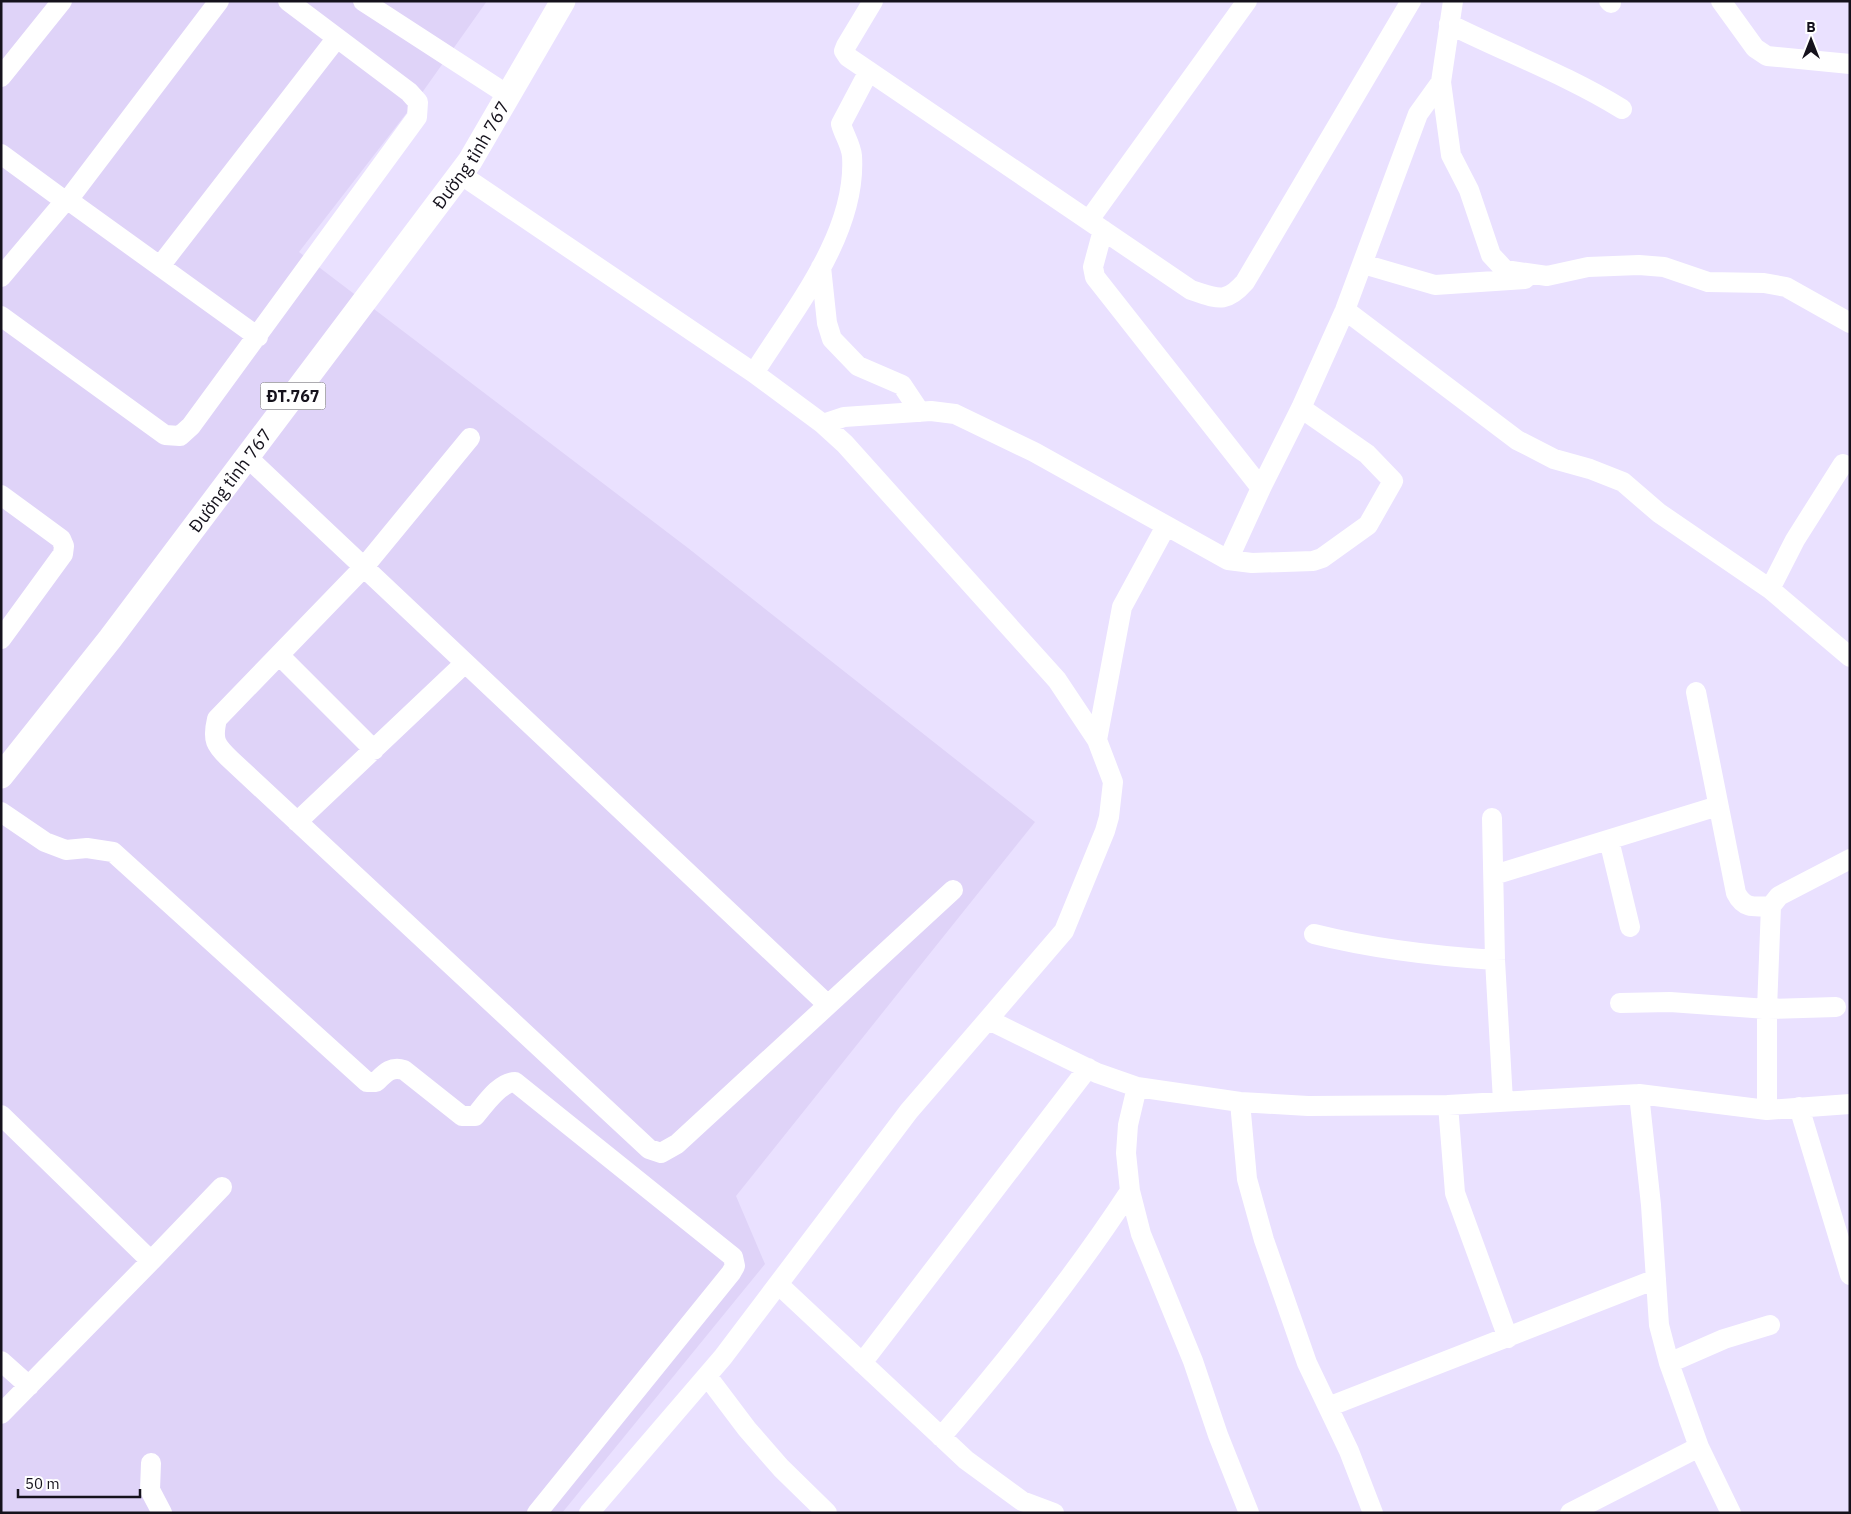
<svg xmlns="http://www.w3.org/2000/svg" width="1851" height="1514" font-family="'IBM Plex Sans',sans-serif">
<rect width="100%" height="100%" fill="#eae1ff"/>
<path fill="#dfd3f8" d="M1,1h486l-68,96 -120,155 389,296 347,274 -299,374 29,68 -203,249h-561z"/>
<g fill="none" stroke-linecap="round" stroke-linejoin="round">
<path stroke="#fff" stroke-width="20" d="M363,1l145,94
M873,1l-27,45 -2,5 4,6 343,233c26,8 34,15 54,-8l166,-281
M1453,1l-12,81 10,73 18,35 22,65 14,15 42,6 41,-9 51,-2 25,2 44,15 56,1 22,4 64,36
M1609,1l2,2
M1721,1l34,47 12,8 83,8
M1449,24c58,29 118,51 173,85
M1,77l61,-76
M1,154l64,47
M460,174l294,199 69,51 22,20 212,236 40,60 16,42 -4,35 -4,14 -41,100 -79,92
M68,200l151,-199
M1089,220l158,-219
M1103,230l-10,37 2,10 166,211 -33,72
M1363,264l72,21 90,-6
M160,266l176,-227
M821,267l6,56 5,16 26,27 44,19 18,27
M1,277l64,-76 3,-1 190,137
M1345,310l172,130 37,19 36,10 33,13 36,31 111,76 80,68
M1,316l164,119 15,1 11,-10 226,-309 1,-15 -9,-10 -121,-91
M754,373c39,-62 103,-139 98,-217 -1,-11 -8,-21 -11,-32l28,-53
M823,424l21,-7 87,-6 24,3 79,38 194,108 24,3 61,-2 9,-3 46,-33 25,-44 -26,-27 -66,-46
M470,438l-106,129 -147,152c-5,21 -2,26 14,41l418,389 12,4 16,-9 276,-254
M247,457l581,548
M1261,488l40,-80 44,-98 73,-196 23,-32
M1,495l60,44 3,7 -1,8 -62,85
M1770,589l25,-49 48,-76
M279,655l95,95
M1696,692l40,201c8,16 18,14 35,13
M1097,740l25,-133 44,-81
M1,812l44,30 21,8 21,-2 26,4 254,230h9c9,-9 15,-16 28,-12l58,46h13c9,-10 24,-34 40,-34l218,175 2,9 -4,7 -194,240
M1492,818l3,142 8,141
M297,822l168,-159
M1609,840l21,87
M1494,875l224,-69
M1314,934c60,15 119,22 181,26
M1620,1003l50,-1 97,7 69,-2
M1137,1087l-9,38 -2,28 4,38 11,43 52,127 25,74 31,78
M1639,1094l12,111 8,120 10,38 30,84 32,66
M1240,1102l7,77 17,61 43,123 42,88 24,62
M1448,1105l7,88 53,145
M1799,1107l51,168
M1767,1110v-101l4,-103 8,-10 71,-37
M1,1115l150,146 71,-74
M778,1284l188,176 56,41 32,12
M1,1361l28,25
M862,1363l226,-295
M1669,1363l55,-24 46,-14
M707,1376l40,53 34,39 46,45
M1328,1407l328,-128
M1,1414l150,-153
M941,1437c68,-79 132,-159 189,-246
M151,1463l-1,27 12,23
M589,1513l134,-156 186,-246 76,-88h10l102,50 40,14 103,15 68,4 140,-1 191,-11 128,16 83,-6
M1570,1513l129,-66"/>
<path stroke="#fff" stroke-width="25" id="s1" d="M1,776l109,-137 360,-478 93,-160"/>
</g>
<g text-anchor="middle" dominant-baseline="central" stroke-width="4.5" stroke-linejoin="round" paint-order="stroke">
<rect fill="#fff" stroke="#5b5960" stroke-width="1" x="260.5" y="382.5" width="65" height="27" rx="4"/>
<g font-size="16" font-weight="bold" fill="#15121c">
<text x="293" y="396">ĐT.767</text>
</g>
<g font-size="18" fill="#15121c" stroke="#fff">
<text stroke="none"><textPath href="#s1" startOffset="779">Đường tỉnh 767</textPath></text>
<text stroke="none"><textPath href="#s1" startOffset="374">Đường tỉnh 767</textPath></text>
</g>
</g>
<rect width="1851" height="1514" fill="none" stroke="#15121c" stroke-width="5"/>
<g transform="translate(1811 40)" stroke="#ffffff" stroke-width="4" paint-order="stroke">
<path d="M0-4L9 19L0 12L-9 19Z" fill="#15121c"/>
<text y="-8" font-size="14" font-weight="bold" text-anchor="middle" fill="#15121c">B</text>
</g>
<path d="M18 1489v8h122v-8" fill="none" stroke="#15121c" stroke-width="2.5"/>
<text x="25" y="1489" font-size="15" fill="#15121c" stroke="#ffffff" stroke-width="4" paint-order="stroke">50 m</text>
</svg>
